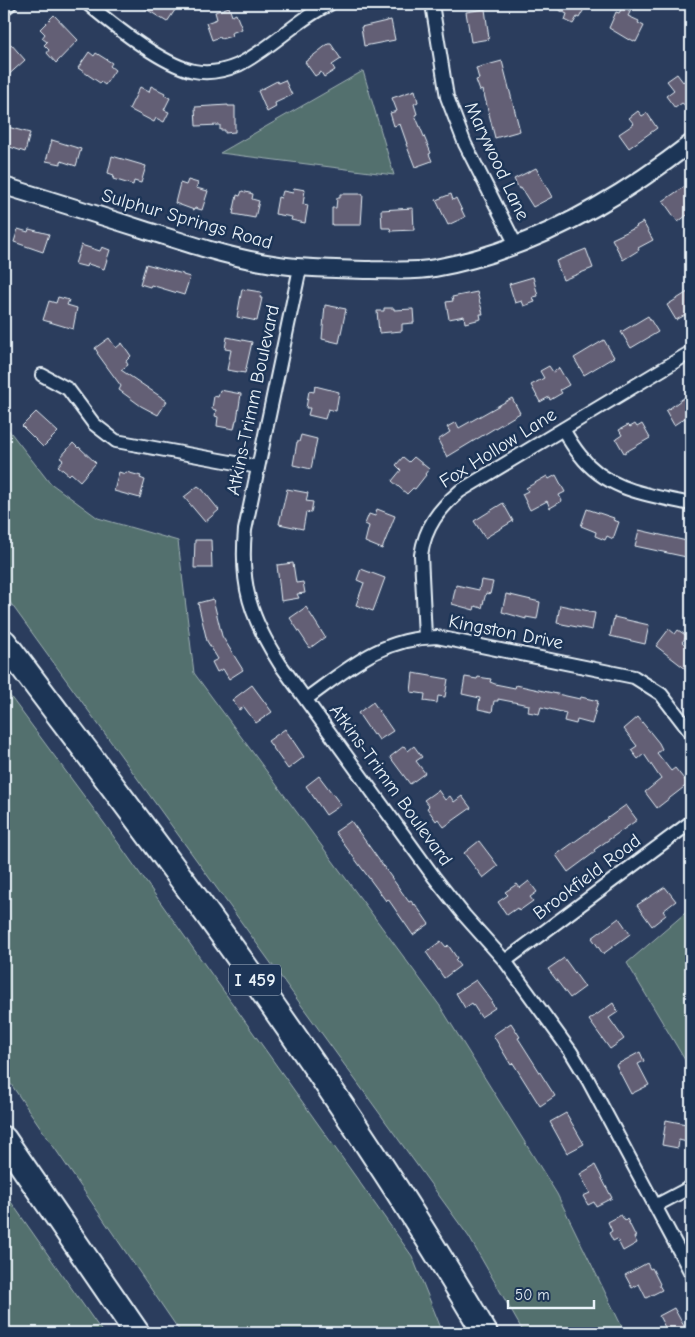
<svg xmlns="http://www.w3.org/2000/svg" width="695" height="1337" font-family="'Comic Neue',sans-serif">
<rect width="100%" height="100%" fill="#2b3d5d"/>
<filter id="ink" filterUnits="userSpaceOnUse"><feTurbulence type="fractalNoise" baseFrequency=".02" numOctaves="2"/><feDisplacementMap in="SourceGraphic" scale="10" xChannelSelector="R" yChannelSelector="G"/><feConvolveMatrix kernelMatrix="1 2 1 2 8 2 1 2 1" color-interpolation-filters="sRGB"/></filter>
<g filter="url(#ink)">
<path fill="#53706e" stroke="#9eb0b3" d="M363,71l31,104 -174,-22z
M4,424l45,58 49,36 80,23 16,132 246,333 117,188 68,139h-101l-55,-96 -465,-643z
M4,688l100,135 308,433 31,77h-262l-177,-259z
M691,908v162l-64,-107z
M4,1192l99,141h-99z"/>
<path fill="#645f75" stroke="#e8f1f8" d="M138,4h41l-12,18z
M547,4h40l-8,14 -2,-1 -4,7 -8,-4 2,-6z
M229,7l3,9 4,-2 6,15 -11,4 1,3 -11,3 -1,-2 -8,3 -6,-17 11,-4 -2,-7z
M622,8l8,4 -2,4 11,5 -1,2 6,3 -8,16 -6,-3 -1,1 -20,-12 7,-16 3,1z
M485,9l4,30 -18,3 -5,-30z
M54,15l24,25 -22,23 -9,-10 2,-3 -5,-5 3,-3 -5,-4 3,-4 -5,-5z
M391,20l4,20 -31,6 -3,-19z
M11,44l14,16 -21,19v-29z
M328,44h3l10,15 -9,6 3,5 -11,7 -3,-5 -6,4 -10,-14z
M89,52l5,4 2,-3 16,10 -2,3 5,4 -10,15 -4,-3 -1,1 -22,-15z
M502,61l18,70 -25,7 -11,-44h-1l-1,-4 -2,1 -4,-11 3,-1 -3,-11z
M677,74l6,8 8,-7v27l-5,4 -4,-3 -7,5 -9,-12 8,-6 -7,-9z
M285,80l7,15 -17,8 1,4 -9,5 -9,-21 19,-10 1,2z
M151,86l14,7 -1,2 6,3 -6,12 5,2 -5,10 -8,-4 -2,4 -25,-13 11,-22 9,5z
M415,90l3,12 -4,2 3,10 -2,1 16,38 -2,1 3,7 -17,6 -9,-23h1l-7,-20 -6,2 -4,-13 7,-2 -5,-13z
M228,105v1h7v26l-10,1v-3h-5v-5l-24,1 -1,-19z
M638,111l4,5 5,-3 10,15 -28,20 -10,-14 15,-10 -5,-6z
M4,126l26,7 -5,19 -21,-7z
M52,140l29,9 -5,17 -15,-5v3l-15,-3z
M112,156l34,10 -5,17 -7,-2 -1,4 -20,-6 1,-4 -6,-2z
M536,168l16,29 -19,10 -12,-19 -2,1 -5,-10z
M188,180l10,3 -2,5 12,3 -6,19 -7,-2 -1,2 -19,-7 5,-20 6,2z
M691,182v30l-13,10 -15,-21z
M294,188l11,2 -2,14 5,1 -3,18 -14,-3 1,-3 -17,-3 3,-17 3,1 2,-7 10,2z
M242,191l11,3 -1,5 7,2 -4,17 -22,-4 4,-19 3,1z
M340,194h23l-2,31h-29v-17h4l1,-10h3z
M451,194l2,6 3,-2 9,19 -17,8 -12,-25z
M413,208l1,22 -23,1 -1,-3h-8l-1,-18z
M643,222l10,18 -15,8 1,2 -16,10 -11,-21 25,-12 -1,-1z
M18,229l10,3 1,-3 20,5 -6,18 -29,-10z
M81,245l19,6 2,-4 8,3 -6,19 -16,-5 -1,3 -12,-3z
M586,249l7,19 -30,12 -7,-19z
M146,264l37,10v1l7,2 -6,18 -33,-10 -1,2 -10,-3z
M533,277l5,19 -5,1 2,5 -11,4 -2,-5 -7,2 -6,-19z
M242,289l19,3 -1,6h2l-5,23 -20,-4z
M691,290v22l-15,8 -9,-15z
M477,292l6,22h-3l1,5 -16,4 -1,-7 -15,3 -3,-17 7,-1 -1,-4z
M58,297l11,3 -2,5 10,3 -4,21 -30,-9 6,-19 7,2z
M325,305l21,4 -7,34 -17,-4z
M384,308h10v2l19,-1 1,14 -12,1v7l-23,2 -2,-22h7z
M648,316l10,16 -27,16 -10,-16z
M227,337l25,5 -7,31 -18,-3 4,-20 -6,-1z
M109,338l7,10 6,-5 9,13 -5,5 2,4 -7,5 46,31 -9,14 -17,-9 -22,-16 2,-4 -24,-33h1l-3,-5z
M604,340l10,17 -30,18 -10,-17z
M549,366l4,6 6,-4 10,17 -9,5 2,3 -12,7 -1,-3 -9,5 -9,-17 13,-7 -4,-7z
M315,386l24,6 -3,19 -8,-2 -3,10 -17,-4 2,-7h-4l3,-17 5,1z
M220,390l21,4 -4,26h-1l-2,9 -17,-3 1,-9 -3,-1 1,-6 -4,-1 2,-13 4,1z
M691,396v18l-17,11 -8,-14 19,-14 1,2z
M512,398l8,15 -73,44 -9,-17 12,-8 -3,-5 9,-5 3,6z
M36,412l22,20 -15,15 -21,-21z
M635,424l2,3 5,-3 8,14 -26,15 -8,-14 6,-4 -3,-5 9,-5 2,2z
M301,435l16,4 -6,30 -18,-4 4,-23h2z
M73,443l5,5 1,-1 17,16 -16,18 -9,-8 -2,2 -11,-9 5,-6 -3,-2z
M403,457l6,5 5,-5 15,12 -4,5 1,1 -11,14 -2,-1 -6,6 -15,-13 9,-11 -5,-5z
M119,472l6,2 1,-2 15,4 -1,2 5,2 -5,18 -26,-7z
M556,475l9,17 -6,3 3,6 -12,7 -3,-7 -17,9 -8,-16 6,-3 -2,-3 21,-12 2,3z
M198,486l4,3 17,21 -14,12 -21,-25z
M287,489l21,4 -2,8 7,1 -2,11 -5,-1 -3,17 -24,-5z
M503,503l10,18 -28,17 -11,-17z
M377,509l18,7 -13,33 -17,-7 4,-16 -4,-2 4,-10 6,2z
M587,509l27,9 -1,2 6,2 -6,17 -6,-3 -2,4 -10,-4 1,-4 -15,-6z
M639,530l52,12v16l-56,-12z
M195,540h16l1,28h-18z
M293,563l3,20 7,-1 2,11 -8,1 2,4 -18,3 -4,-36z
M361,569l24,9 -12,33 -17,-6 8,-22 -7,-3z
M481,580l12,2 -3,12 -4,-1 -4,15 -7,-2 -1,4 -22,-6 4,-19 23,5z
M506,594l34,8 -3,17 -11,-2v2l-24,-7z
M213,599l9,37 21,34 -14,9 -6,-10 -6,3 -5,-10 6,-3 -11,-18 -9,-38z
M560,605l29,6v1l6,1 -3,17 -35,-7z
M306,607l19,30 -15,11 -20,-30z
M614,617l35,8 -4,19 -35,-8z
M669,629l6,5 3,-4 9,6 -5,6 9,8v14l-4,6 -31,-24z
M413,673l35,6 -3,18 -7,-1 -1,7 -13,-2 1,-7 -14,-2z
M465,677l12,2 1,-2 13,2 -1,3 5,2 20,4 1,-3 64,14 1,-2 17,4 -6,23 -15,-4 -1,4 -12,-3 2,-8 -25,-6 -2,7 -11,-2 1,-7 -31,-6v2h-4l-2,11 -14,-3 2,-11 -18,-4z
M252,685l20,27 -16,11 -12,-16 -5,3 -7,-10z
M373,702l20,29 -14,9 -4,-6 -2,1 -15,-22z
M638,717l21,26 3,6 -5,4 14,18 4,-3 13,16 -31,24 -12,-16 16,-13 -17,-25 -6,5 -7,-9 6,-4 -13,-17z
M285,729l19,28 -16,12 -20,-28z
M404,746l4,5 6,-5 8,11 -6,4 9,12 -15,11 -20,-27z
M319,776l22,29 -15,10 -20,-29z
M438,790l7,10 5,-4 4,6 8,-6 9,12 -27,19 -6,-8 -2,2 -9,-13 2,-2 -5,-6z
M626,805l11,15 -43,30 1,2 -27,20 -12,-17z
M351,821l58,81 2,-1 3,4 1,-1 14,20 -16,11 -25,-36 -2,2 -51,-69z
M479,841l19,25 -15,12 -19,-25z
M529,881l8,11 -7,5 3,4 -14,10 -2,-3 -10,7 -9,-13 10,-7 -3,-3 12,-8 3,4z
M665,887l11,14 -13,10 3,4 -14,11 -15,-21z
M619,918l11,16 -27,20 -11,-16z
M441,941l5,6 2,-2 9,13 -2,2 5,6 -16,12 -18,-26z
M564,958l21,29 -15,11 -22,-29z
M476,980l16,21 -1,1 4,6 -14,9 -9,-14 -7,5 -9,-15z
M613,1003l5,9 -9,6 15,21 -14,10 -21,-29z
M511,1023l9,14 -2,1 37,58 -15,10 -27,-43 -2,2 -18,-30z
M640,1052l4,9 -6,3 11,21 -18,9 -15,-29z
M566,1113l18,31 -17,9 -17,-31z
M666,1120l25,5v18l-12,-3 -1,8 -16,-3z
M595,1165l17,33 -16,8 -2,-4 -6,3 -5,-9 7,-3 -10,-19z
M621,1215l4,6 2,-2 9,18h-2l3,6 -14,8 -6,-12 -4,2 -4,-8 3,-2 -4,-9z
M647,1263l3,6 2,-1 8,16 -1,1 3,5 -16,8 -7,-14 -7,4 -7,-13z
M674,1308l11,20 1,5h-18l-9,-17z"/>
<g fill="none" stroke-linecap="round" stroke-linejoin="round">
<defs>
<path id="minor" d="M88,4c25,21 74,61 106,67 15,3 30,0 44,-6 33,-16 59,-46 92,-61
M432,4l15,93 18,47 51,101
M4,9l6,-5
M300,268l-55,262c-5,55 5,87 35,134l154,213 30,38 41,46 66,91 17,28 103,193
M42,375l26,14 26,35 22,17 142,26
M563,429c5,9 10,18 17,26 27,36 70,40 111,49
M425,637l-4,-82c4,-28 18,-46 39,-64l231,-139
M306,699c43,-31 75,-61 131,-62l197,40 27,17 30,39
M505,961l186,-139
M655,1206l36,-19"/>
<path id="tertiary" d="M4,186c47,14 94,29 141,44 38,12 77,25 116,32 37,7 73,7 110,8 21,0 43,2 64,-2 94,-17 181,-67 256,-125"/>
<path id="motorway" d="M4,642c80,107 162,213 240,323 85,119 167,242 241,368
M4,1139l133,194"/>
</defs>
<use href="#minor" stroke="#e8f1f8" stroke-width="16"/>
<use href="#tertiary" stroke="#e8f1f8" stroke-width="20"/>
<use href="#motorway" stroke="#e8f1f8" stroke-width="28"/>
<use href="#minor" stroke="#1d3557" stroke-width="12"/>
<use href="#tertiary" stroke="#1d3557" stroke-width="16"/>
<use href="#motorway" stroke="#1d3557" stroke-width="24"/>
</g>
</g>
<g text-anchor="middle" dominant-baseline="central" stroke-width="5" stroke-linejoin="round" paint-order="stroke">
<rect fill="#1d3557" stroke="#abb9c8" stroke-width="1" x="229" y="964.5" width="52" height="31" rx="4"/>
<g font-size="18" font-weight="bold" fill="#e8f1f8">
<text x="255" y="980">I 459</text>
</g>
<g font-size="19" fill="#e8f1f8" stroke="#1d3557">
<text transform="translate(497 161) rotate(65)">Marywood Lane</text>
<text transform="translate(187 219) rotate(16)">Sulphur Springs Road</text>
<text transform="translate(253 400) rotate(-78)">Atkins-Trimm Boulevard</text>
<text transform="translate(498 448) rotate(-32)">Fox Hollow Lane</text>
<text transform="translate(506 632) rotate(11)">Kingston Drive</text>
<text transform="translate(391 785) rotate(54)">Atkins-Trimm Boulevard</text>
<text transform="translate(587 877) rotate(-37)">Brookfield Road</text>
</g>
</g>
<rect width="695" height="1337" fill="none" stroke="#1d3557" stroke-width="20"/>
<rect x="10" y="10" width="675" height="1317" fill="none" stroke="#e8f1f8" stroke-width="2" filter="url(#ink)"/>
<path d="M508 1300v8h86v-8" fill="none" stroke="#e8f1f8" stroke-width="2.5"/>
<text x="515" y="1300" font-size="15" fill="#e8f1f8" stroke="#1d3557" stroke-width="4" paint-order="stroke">50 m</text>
</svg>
